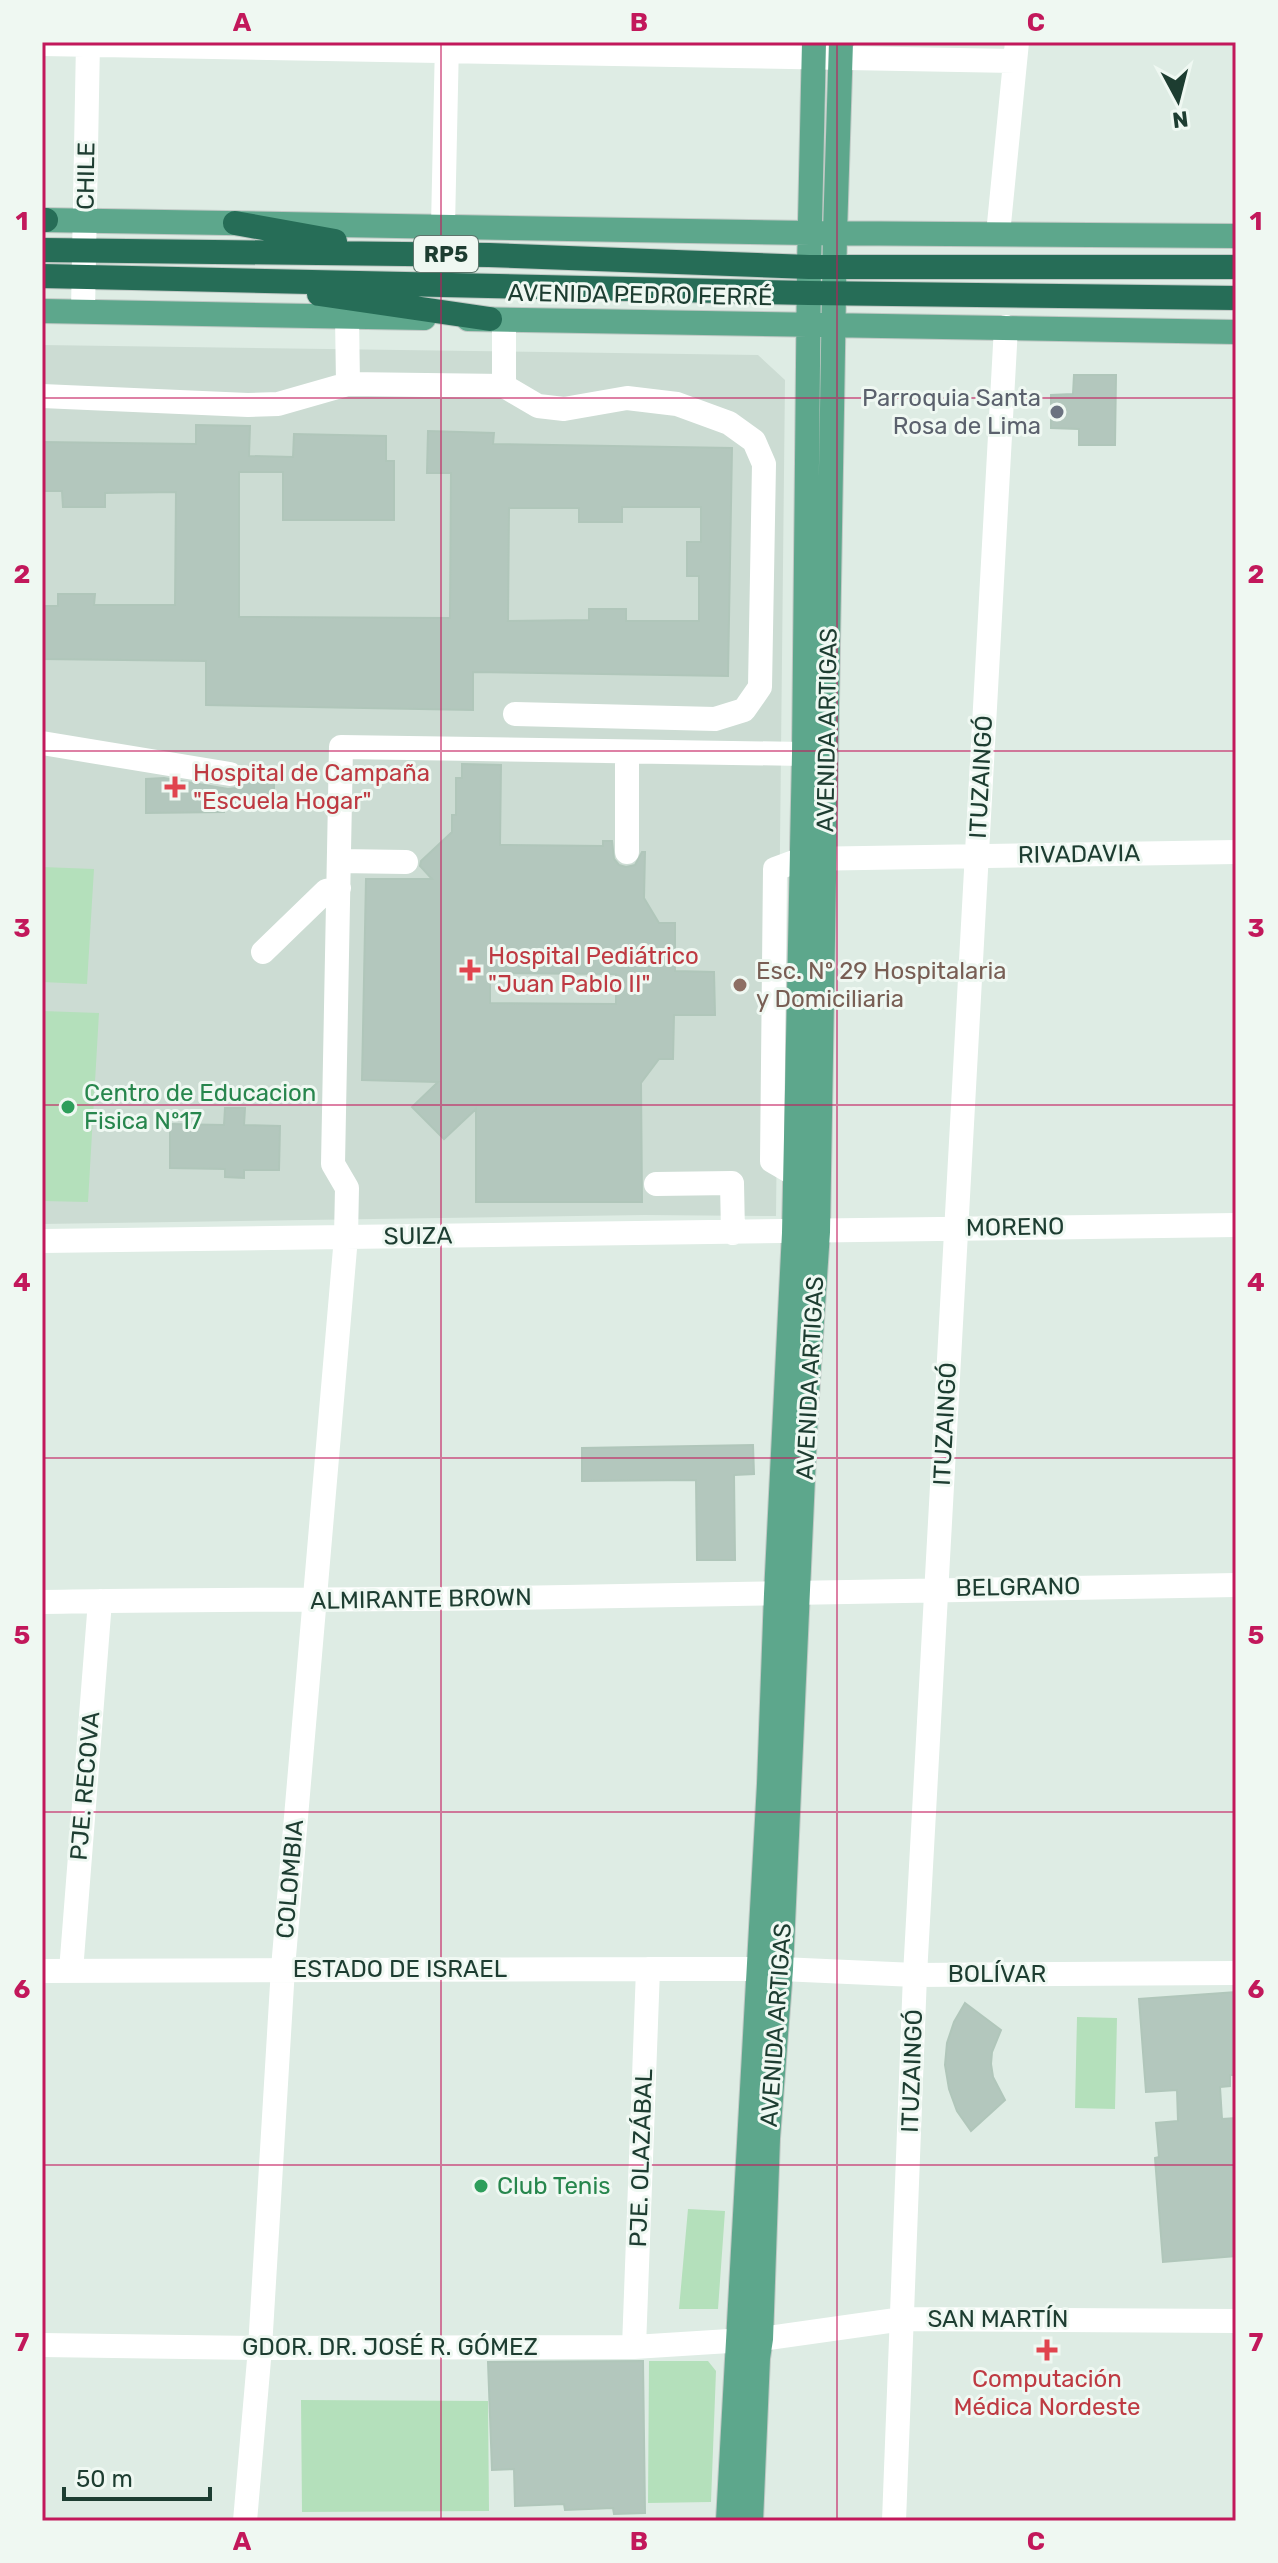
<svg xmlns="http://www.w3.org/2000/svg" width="1278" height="2563" font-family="Rubik,sans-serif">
<rect width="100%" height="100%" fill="#deece4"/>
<path fill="#ccdcd3" d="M42,345l716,10 27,25 -9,836 -131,-1 -603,9z"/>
<path fill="#b4e0bb" d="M42,867l52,2 -7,115 -45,-2z
M42,1011l57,2 -11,189 -46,-1z
M1077,2017l40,1 -2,91 -40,-1z
M688,2209l37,2 -7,98h-39z
M649,2361h59l8,10 -5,131 -63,1z
M301,2400l187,1 1,110 -187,1z"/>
<path fill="#b3c7bd" stroke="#b0c6ba" stroke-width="2" fill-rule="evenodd" d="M1074,375h42l-1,70h-36v-16l-28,-1v-33l22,-1z
M196,425l54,1 -1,30 44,1 1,-23 92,2v25h8v59h-111v-48h-44v145l211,1 1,-145h-24l1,-42 66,2 -1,11 239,4 -4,228 -255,-4v38l-267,-5v-44l-164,-2v-53h16v-12h37l-1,11h81l1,-113 -71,1v14h-42l-1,-16h-20v-49l154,2zM622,507h79v35h-14v34h12v45h-73v-12h-37v11l-81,1 1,-113h70v14h43z
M462,764l39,1 -1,80 103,1v-5h9l2,18 5,6 7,2 9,-2 7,-13h3l-1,46 15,25h16v48l39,1 1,43h-41l-1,44h-14l-18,24 1,119h-166v-93l-32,30 -32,-32 26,-25 -76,-2 4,-201h66l-12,-13 1,-5 31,-29v-17h4v-37h6zM490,973l126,1v30l-126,-1z
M274,777v25l-50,1v9l-78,1v-34l18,-1 64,11 8,-1 8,-10z
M225,1108h20l-1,17 36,1 -1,44h-35v8l-19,-1v-8l-55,-1v-44l54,1z
M753,1445l1,29 -20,1 1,85h-38l-1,-80 -114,1v-33z
M1236,1992v83h-6v11l-10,1 2,32 14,-1v138l-73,6 -8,-104 4,-1 -3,-34 22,-2 -1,-31 -31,2 -7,-93z
M965,2003l36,27 -9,22 -1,12 2,13 12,23 -34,31 -14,-20 -8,-22 -4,-24 2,-22 7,-21z
M643,2361l2,152 -31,1 -1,-6 -48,2 -1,-6 -49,2 -1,-37 -22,1 -4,-108z"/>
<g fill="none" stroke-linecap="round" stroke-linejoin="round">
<defs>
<path id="major" d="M42,220l768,13 426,3
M42,311l382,7
M468,319l768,13
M728,2521l41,-737 7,-190 18,-361 10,-479 5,-487 5,-225
M751,2521l7,-163 3,-19 7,-201 13,-169 25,-558 12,-179 17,-999 6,-191"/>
<path id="highway" d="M42,220h4
M235,223l100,18
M42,250l447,5 320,12h427
M42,276l767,17 427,5
M319,294l171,25"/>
</defs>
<use href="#major" stroke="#c0c9c5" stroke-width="26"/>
<use href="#highway" stroke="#c0c9c5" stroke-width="26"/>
<path stroke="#fff" stroke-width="24" d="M42,44l973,17
M443,226l4,-184
M998,234l19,-192
M83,311l5,-269
M347,316l1,68
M504,386l34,20 26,3 63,-11 50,6 52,19 25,18 10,23 -4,223 -16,23 -29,9 -200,-5
M42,396l206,9 30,-1 70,-20 156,2v-66
M42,743l188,31
M627,753v99
M339,861l67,1
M263,952l63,-61 13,-3
M796,1175l-24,-14 3,-292 27,-10 434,-7
M656,1184l76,-1 1,50
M42,1241l1194,-16
M42,1602c155,-3 310,-2 464,-4 244,-4 487,-10 730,-13
M42,1971l606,-2h133l134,6 321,-2
M71,1971l29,-370
M42,2345l218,3 374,-1 127,-8 142,-20 333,2
M634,2347l14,-378
M245,2521l15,-173 23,-380 63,-731 1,-49 -14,-24 8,-417 463,7
M894,2521l21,-546 91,-1648"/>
<use href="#major" stroke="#5da78c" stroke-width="24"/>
<use href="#highway" stroke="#266d57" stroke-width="24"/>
</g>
<path fill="none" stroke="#c2185b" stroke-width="2" stroke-opacity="0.55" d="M441,42v2479M837,42v2479M42,398h1194M42,751h1194M42,1105h1194M42,1458h1194M42,1812h1194M42,2165h1194"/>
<circle fill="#6b7280" stroke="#eff8f2" stroke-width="3" cx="1057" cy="412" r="8"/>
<g fill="#e0444e" stroke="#eff8f2" stroke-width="3">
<path d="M171 775h8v8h8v8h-8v8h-8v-8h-8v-8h8z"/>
<path d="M466 958h8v8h8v8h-8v8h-8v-8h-8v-8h8z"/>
<path d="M1043 2338h8v8h8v8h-8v8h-8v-8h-8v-8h8z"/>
</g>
<circle fill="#8d6e63" stroke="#eff8f2" stroke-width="3" cx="740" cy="985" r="8"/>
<g fill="#2e9e5b" stroke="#eff8f2" stroke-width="3">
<circle cx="68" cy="1107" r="8"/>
<circle cx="481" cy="2186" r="8"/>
</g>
<g text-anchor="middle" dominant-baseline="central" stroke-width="6" stroke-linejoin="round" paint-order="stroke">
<rect fill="#eff8f2" stroke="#5c756b" stroke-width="2" x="414" y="236" width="64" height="36" rx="6"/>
<g font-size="22" font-weight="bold" fill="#1d3d31">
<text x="446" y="254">RP5</text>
</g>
<g font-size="24" fill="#1d3d31" stroke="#eff8f2">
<text transform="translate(86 176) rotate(-89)">CHILE</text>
<text transform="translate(640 295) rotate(1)">AVENIDA PEDRO FERRÉ</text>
<text transform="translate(827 730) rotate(-89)">AVENIDA ARTIGAS</text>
<text transform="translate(981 777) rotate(-87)">ITUZAINGÓ</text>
<text transform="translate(1079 854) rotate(-1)">RIVADAVIA</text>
<text transform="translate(1015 1227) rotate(-1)">MORENO</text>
<text transform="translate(418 1236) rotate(-1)">SUIZA</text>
<text transform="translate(810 1378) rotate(-87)">AVENIDA ARTIGAS</text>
<text transform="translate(945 1424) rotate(-87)">ITUZAINGÓ</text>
<text transform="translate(1018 1587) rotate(-1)">BELGRANO</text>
<text transform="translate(421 1599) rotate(-1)">ALMIRANTE BROWN</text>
<text transform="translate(85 1786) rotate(-85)">PJE. RECOVA</text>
<text transform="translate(290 1879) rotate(-85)">COLOMBIA</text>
<text x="400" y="1969">ESTADO DE ISRAEL</text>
<text x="997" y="1974">BOLÍVAR</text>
<text transform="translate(776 2025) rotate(-86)">AVENIDA ARTIGAS</text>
<text transform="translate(912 2071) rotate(-88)">ITUZAINGÓ</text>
<text transform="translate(641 2158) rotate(-88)">PJE. OLAZÁBAL</text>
<text x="998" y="2319">SAN MARTÍN</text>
<text x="390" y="2347">GDOR. DR. JOSÉ R. GÓMEZ</text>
</g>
<g font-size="24" fill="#5b616d" stroke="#eff8f2" text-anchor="end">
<text x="1041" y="398">Parroquia Santa<tspan x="1041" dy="28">Rosa de Lima</tspan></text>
</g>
<g font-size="24" fill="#be3a42" stroke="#eff8f2" text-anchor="start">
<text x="193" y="773">Hospital de Campaña<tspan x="193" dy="28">"Escuela Hogar"</tspan></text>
<text x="488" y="956">Hospital Pediátrico<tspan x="488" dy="28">"Juan Pablo II"</tspan></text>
<text x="1047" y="2379" text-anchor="middle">Computación<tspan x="1047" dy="28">Médica Nordeste</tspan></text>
</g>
<g font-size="24" fill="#785e54" stroke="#eff8f2" text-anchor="start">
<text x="756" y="971">Esc. Nº 29 Hospitalaria<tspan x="756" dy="28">y Domiciliaria</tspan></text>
</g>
<g font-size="24" fill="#27864d" stroke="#eff8f2" text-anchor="start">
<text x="84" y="1093">Centro de Educacion<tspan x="84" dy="28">Fisica Nº17</tspan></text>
<text x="497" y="2186">Club Tenis</text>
</g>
</g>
<rect width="1278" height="2563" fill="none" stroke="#eff8f2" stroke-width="88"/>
<g transform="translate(1178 100) rotate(173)" stroke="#eff8f2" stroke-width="6" paint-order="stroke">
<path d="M0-6L14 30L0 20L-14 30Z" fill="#1d3d31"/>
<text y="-12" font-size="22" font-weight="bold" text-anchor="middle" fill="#1d3d31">N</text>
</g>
<path d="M64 2487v12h146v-12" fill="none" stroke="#1d3d31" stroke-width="4"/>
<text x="76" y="2487" font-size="24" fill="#1d3d31" stroke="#eff8f2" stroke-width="6" paint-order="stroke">50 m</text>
<rect x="44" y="44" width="1190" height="2475" fill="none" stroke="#c2185b" stroke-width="3"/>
<g font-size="26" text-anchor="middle" font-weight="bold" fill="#c2185b">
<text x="242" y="31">A</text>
<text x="639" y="31">B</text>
<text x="1036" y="31">C</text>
<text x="22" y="230">1</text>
<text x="1256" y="230">1</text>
<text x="22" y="583">2</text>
<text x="1256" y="583">2</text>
<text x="22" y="937">3</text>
<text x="1256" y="937">3</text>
<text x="22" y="1291">4</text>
<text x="1256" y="1291">4</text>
<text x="22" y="1644">5</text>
<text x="1256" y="1644">5</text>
<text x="22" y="1998">6</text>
<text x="1256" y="1998">6</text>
<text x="22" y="2351">7</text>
<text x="1256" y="2351">7</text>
<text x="242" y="2550">A</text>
<text x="639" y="2550">B</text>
<text x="1036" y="2550">C</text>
</g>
</svg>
